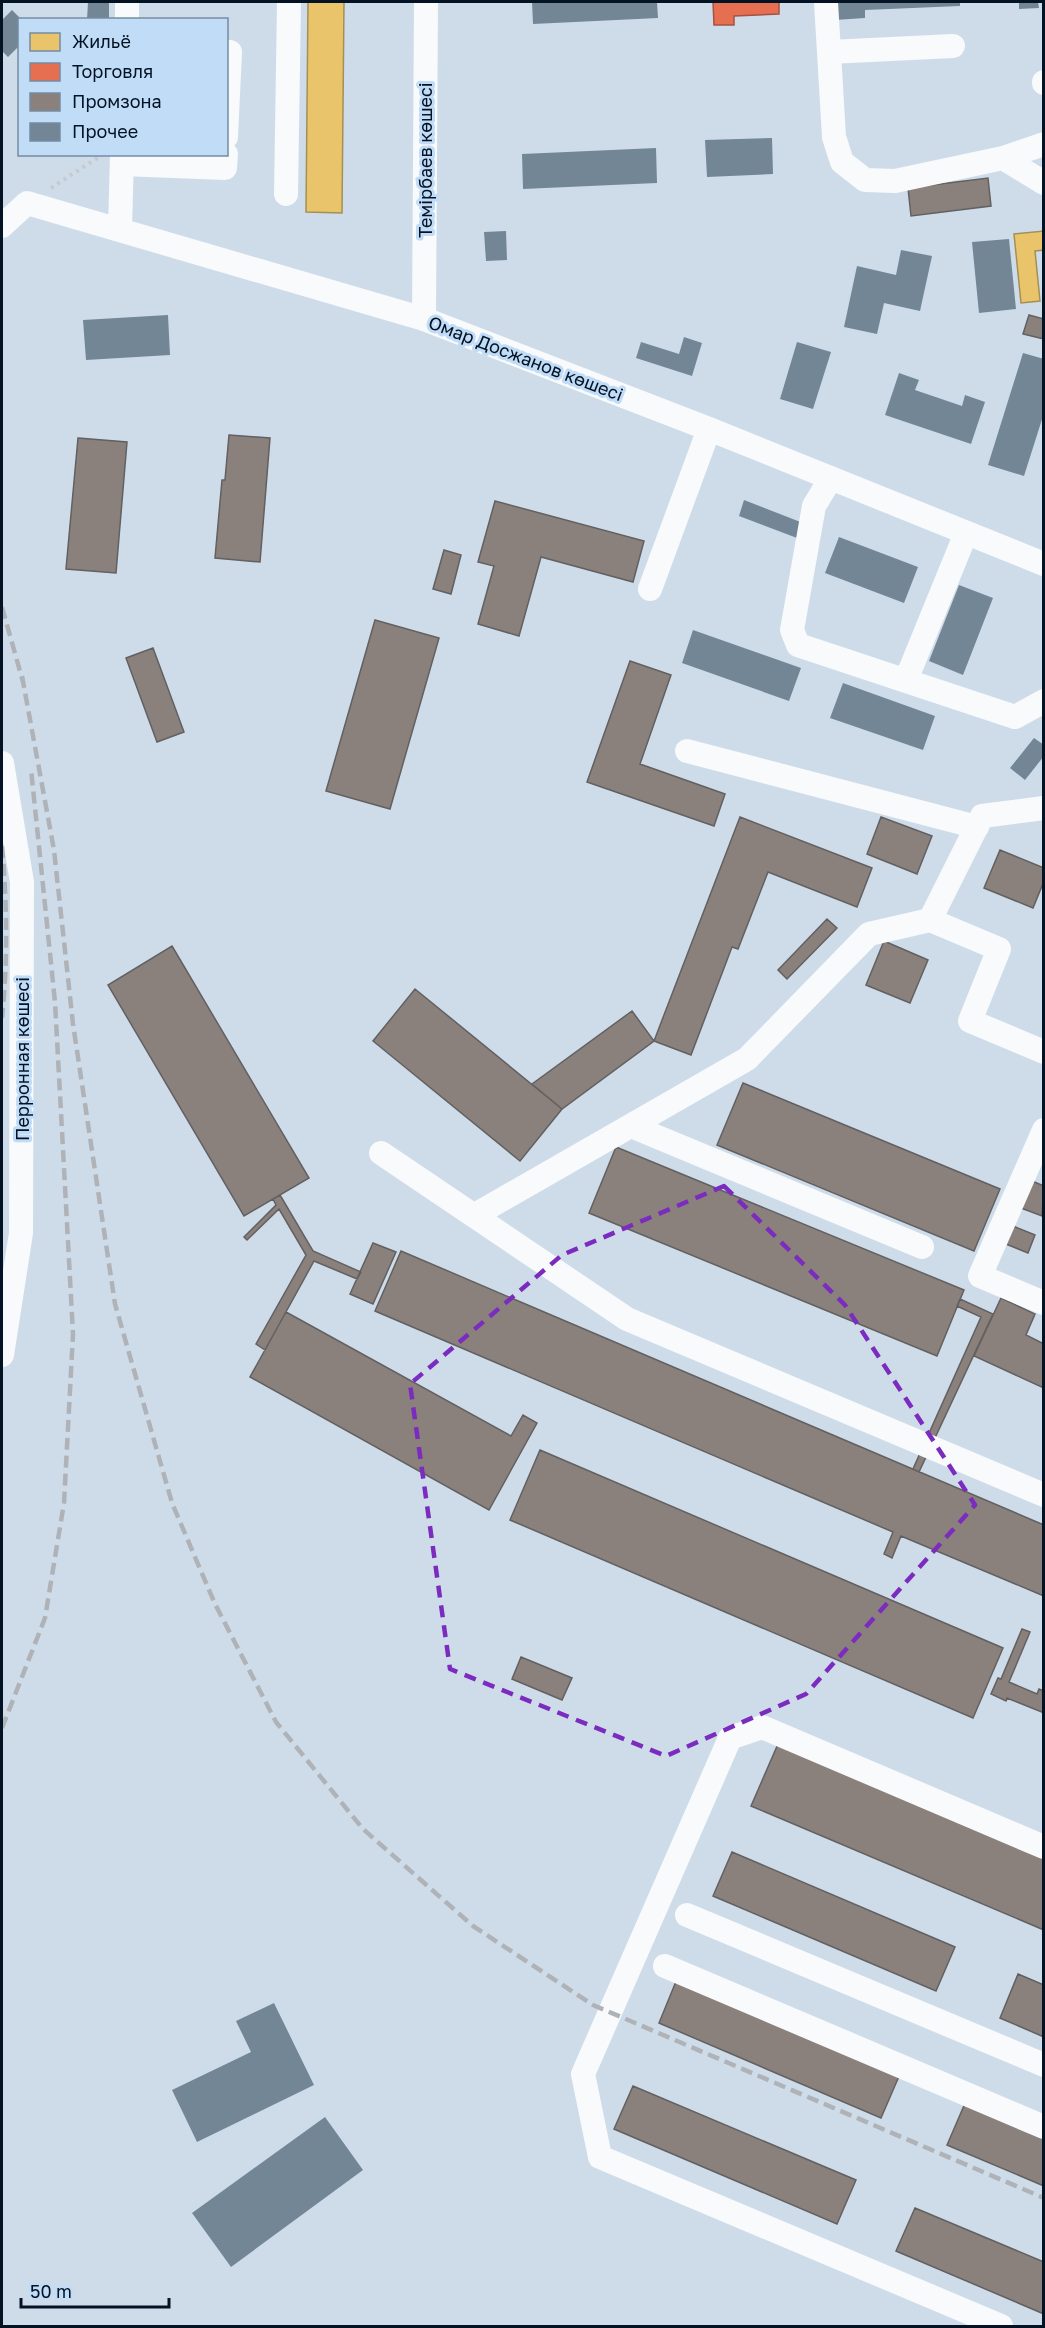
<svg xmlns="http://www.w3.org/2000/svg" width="1045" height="2328" font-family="'Golos Text',sans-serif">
<rect width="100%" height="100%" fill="#cedcea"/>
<path fill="#e9c46a" stroke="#a48f55" stroke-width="1.5" d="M308,2h36l-2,211 -36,-1z
M1044,231v19l-9,1 5,50 -19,2 -7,-69z"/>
<path fill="#e76f51" stroke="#a35343" stroke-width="1.5" d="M713,2h66v12l-45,2v9h-20z"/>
<path fill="#8a817c" stroke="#626061" stroke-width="1.5" d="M988,178l3,28 -80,10 -3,-28z
M1029,315l15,4v20l-21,-5z
M229,435l41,3 -10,124 -45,-4 7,-78h3z
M78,438l49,4 -11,131 -50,-4z
M495,501l149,40 -11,41 -92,-25 -22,79 -41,-12 16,-58 -16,-4z
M444,550l17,5 -10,39 -18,-5z
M375,620l64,18 -49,171 -64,-18z
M153,648l31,84 -27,10 -31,-84z
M630,661l41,14 -31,89 85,30 -11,32 -127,-44z
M740,817l132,51 -15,39 -89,-35 -30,77 -6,-2 -41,108 -37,-14z
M881,817l51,19 -15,38 -50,-20z
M1000,850l44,18v13l-11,27 -49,-20z
M827,919l10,9 -50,51 -9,-9z
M884,941l44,19 -18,43 -44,-18z
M172,946l137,232 -65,38 -136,-231z
M415,989l147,120 -42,52 -147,-120z
M632,1011l22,30 -92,68 -30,-25z
M743,1083l257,106 -26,62 -257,-106z
M616,1147l348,143 -27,66 -348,-143z
M1032,1181l12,5 -2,30 -21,-8z
M280,1195l33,56 48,21 -4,7 -43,-18 -49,89 -9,-6 50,-89 -27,-46 -32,31 -3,-3 32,-32 -3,-6z
M1013,1226l22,9 -7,18 -22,-9z
M373,1243l23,9 -23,52 -23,-10z
M401,1251l643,274v71l-143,-60 -9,22 -8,-4 9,-22 -518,-221z
M1001,1298l34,16 -9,21 18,9v44l-70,-32z
M960,1299l33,15 -74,158 -6,-3 68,-152 -24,-11z
M286,1312l225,124 12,-21 14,8 -48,87 -239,-133z
M540,1450l463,198 -30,70 -463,-198z
M1022,1629l8,3 -21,50 28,12 2,-5 5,2v22l-37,-15 -1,3 -15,-7 7,-16 3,1z
M521,1657l51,21 -10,22 -50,-21z
M778,1744l266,112v74l-293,-124z
M732,1852l223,95 -19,44 -223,-95z
M1018,1974l26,11v52l-44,-19z
M677,1979l223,95 -19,44 -222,-95z
M633,2086l223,94 -19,44 -223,-95z
M966,2101l78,33v52l-97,-41z
M915,2208l129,54v52l-148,-63z"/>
<path fill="#738696" d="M88,2h21v18h-22z
M532,2h125l1,16 -125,6z
M835,2h125v4l-95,4v8l-30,2z
M1019,2h19l1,6 -20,1z
M12,10l10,10h-2v25l-12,12 -6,-6v-31z
M772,138l1,36 -66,3 -2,-37z
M656,148l1,35 -134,6 -1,-35z
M506,231l1,29 -21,1 -2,-29z
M1009,239l7,70 -37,4 -7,-71z
M901,250l31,6 -12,55 -36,-8 -7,31 -33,-7 13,-61 39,9z
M168,315l2,40 -84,5 -3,-40z
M684,337l18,6 -10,33 -56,-18 5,-16 38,12z
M797,342l34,10 -18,57 -33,-10z
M1023,353l21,6v54l-20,63 -36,-11z
M899,373l20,7 -4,10 47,16 3,-11 20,7 -14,42 -86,-29z
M744,500l59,23 -6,15 -58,-22z
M839,537l79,30 -14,36 -79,-30z
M959,585l34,13 -30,77 -34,-14z
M693,630l108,38 -12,33 -107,-38z
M843,683l92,33 -12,34 -93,-32z
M1034,738l10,7v11l-19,24 -15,-12z
M274,2003l40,82 -117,57 -25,-52 79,-38 -15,-31z
M325,2117l38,53 -132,97 -39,-54z"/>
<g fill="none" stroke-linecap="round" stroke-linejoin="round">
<path stroke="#c6cacf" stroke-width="4" stroke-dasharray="3 4.5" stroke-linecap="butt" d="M51,188l51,-33"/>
<path stroke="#f8fafc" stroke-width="24" d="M826,2l8,135 8,25 23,18 30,1 108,-23 41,25
M127,20v-18
M226,52h4l-4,85
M829,52l124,-6
M1044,82v1
M1003,158l41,-14
M122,164l103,4 1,-14
M286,194l3,-192
M2,226l25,-23 397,116 285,110 335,135
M120,230l2,-76
M424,319l2,-317
M831,478l-17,28 -22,124 6,15 217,72 29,-16
M650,589l59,-160
M906,680l60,-147
M687,751l290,76
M2,763l20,119 -1,351 -19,122
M930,920l69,29 -29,72 74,31
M631,1126l291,121
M1044,1130l-64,146 64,27
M381,1153l246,166 417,176
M475,1215l272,-156 122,-125 61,-14 52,-104 62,-8
M687,1915l357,150
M665,1966l379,161
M1001,2326l-401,-169 -17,-83 147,-336 32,-11 282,120"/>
<path stroke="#afb2b6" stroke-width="4.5" stroke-dasharray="12 6" stroke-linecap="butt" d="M2,607l21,75
M22,676l32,174 19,174 42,280 57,199 43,101 61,118 87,107 110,97 120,79 451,193
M2,846c5,57 6,114 0,172
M2,1728l43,-110 19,-115 9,-169 -18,-332 -24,-233"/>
</g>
<path fill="none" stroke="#7b2cbf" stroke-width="4.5" stroke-dasharray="12 8" stroke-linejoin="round" d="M724,1186l121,119 130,200 -169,189 -140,62 -216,-87 -40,-285 152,-129z"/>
<g text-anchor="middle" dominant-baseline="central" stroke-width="6" stroke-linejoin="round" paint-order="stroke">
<g font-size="18" fill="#031323" stroke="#c1dcf7">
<text transform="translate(425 160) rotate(-90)">Темірбаев көшесі</text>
<text transform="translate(526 358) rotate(21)">Омар Досжанов көшесі</text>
<text transform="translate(22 1059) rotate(-90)">Перронная көшесі</text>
</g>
</g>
<rect width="1045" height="2328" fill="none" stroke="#031323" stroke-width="6"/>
<rect x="18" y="18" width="210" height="138" fill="#c1dcf7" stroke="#758ca2" stroke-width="1.5"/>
<rect x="30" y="33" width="30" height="18" fill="#e9c46a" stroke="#758ca2" stroke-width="1.5"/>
<text x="72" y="48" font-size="18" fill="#031323">Жильё</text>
<rect x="30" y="63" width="30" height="18" fill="#e76f51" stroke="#758ca2" stroke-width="1.5"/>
<text x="72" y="78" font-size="18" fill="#031323">Торговля</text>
<rect x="30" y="93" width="30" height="18" fill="#8a817c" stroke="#758ca2" stroke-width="1.5"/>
<text x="72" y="108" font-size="18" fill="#031323">Промзона</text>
<rect x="30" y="123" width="30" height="18" fill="#738696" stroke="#758ca2" stroke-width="1.5"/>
<text x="72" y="138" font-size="18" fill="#031323">Прочее</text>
<path d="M21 2298v9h148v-9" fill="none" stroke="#031323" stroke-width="3"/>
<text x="30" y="2298" font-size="18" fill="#031323" stroke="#c1dcf7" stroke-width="4.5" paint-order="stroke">50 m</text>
</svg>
